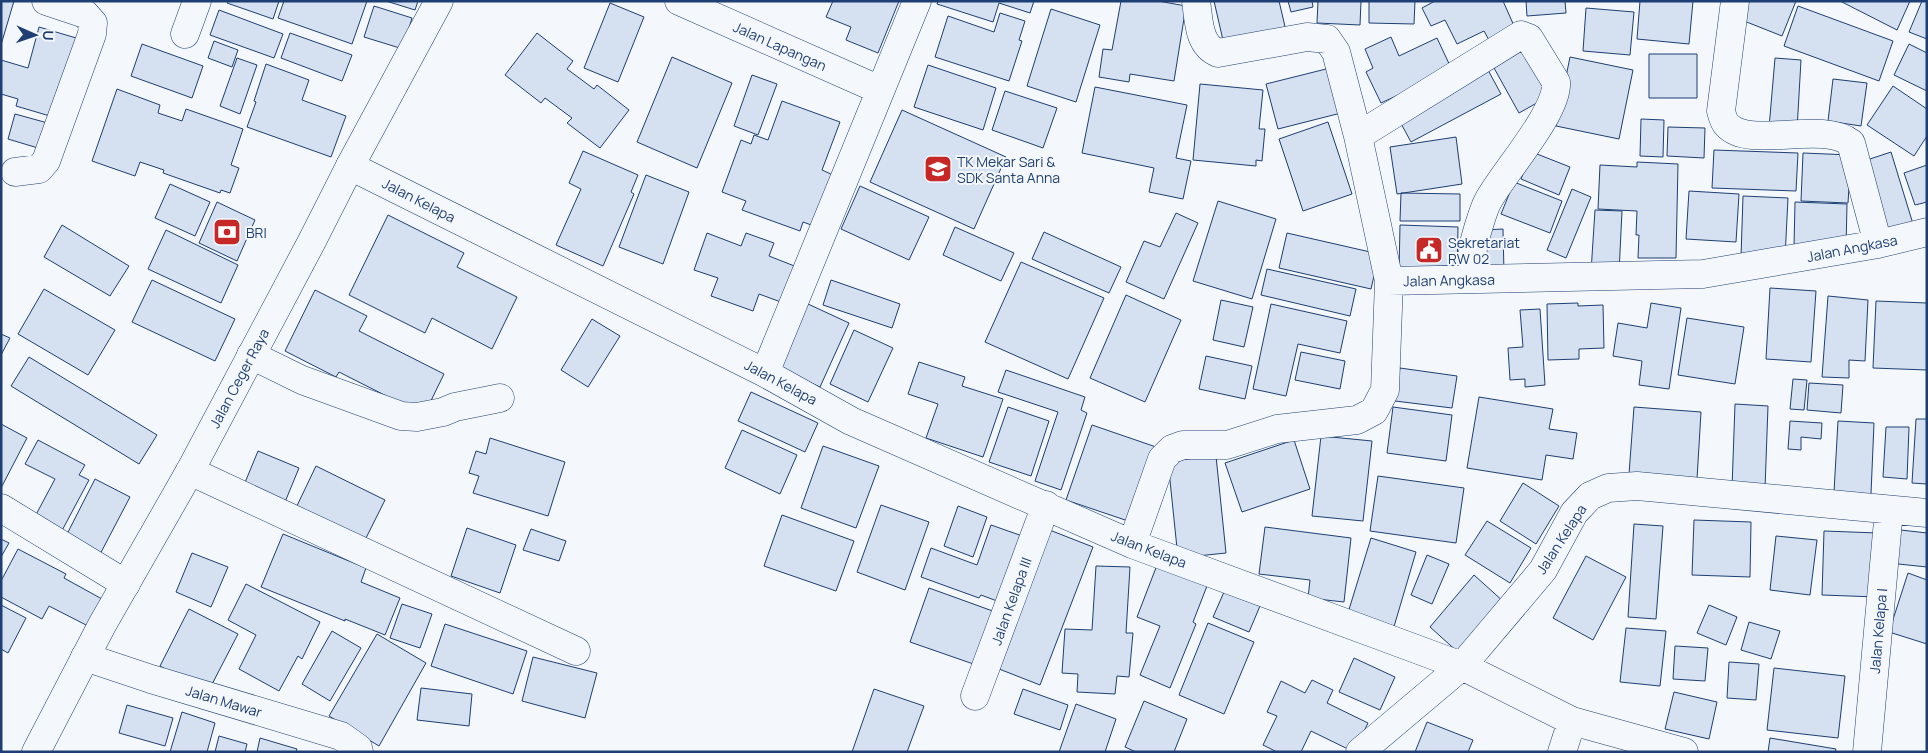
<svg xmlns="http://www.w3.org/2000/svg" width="1928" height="753" font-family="Manrope,sans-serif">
<rect width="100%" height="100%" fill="#f4f7fb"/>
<path fill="#d5e0f0" stroke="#1d3f73" d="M1,1h13l-13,44z
M228,1h51l-6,18 -46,-16z
M284,1h83l-15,43 -74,-26z
M386,1h32l-3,9z
M833,1h66l-21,52 -32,-13 5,-13 -25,-10z
M938,1h96l-4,12 -31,-10 -6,19 -56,-18z
M1121,1h37l28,5 -12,75 -44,-7 -1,8 -30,-5 4,-28 9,1z
M1214,1h65l8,34 -62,14z
M1288,1h24l1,6 -22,5z
M1318,1h43l-1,24 -43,-2z
M1369,1h46l-1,23 -45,-1z
M1435,1h68l12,27 -26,12 -5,-9 -27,13 -12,-24 -14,6 -9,-18z
M1526,1h39l1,12 -39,3z
M1640,1h53l-4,43 -52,-5z
M1746,1h50l-14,35 -43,-17z
M1840,1h70l-13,29z
M1922,1h5v38l-18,-7z
M610,3l34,14 -26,65 -34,-14z
M374,6l38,12 -9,31 -39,-12z
M1798,6l95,35 -14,40 -95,-35z
M1586,8l48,4 -4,43 -47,-4z
M1051,9l49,16 -24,77 -49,-16z
M219,10l64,24 -9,24 -64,-23z
M1000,13l25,8 -6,19 3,1 -13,40 -74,-24 13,-41 46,16z
M39,27l44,13 -23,79 -44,-13 2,-7 -17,-5v-34l27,8z
M290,33l62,22 -10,26 -61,-23z
M537,33l36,28 -6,8 27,20 3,-4 32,25 -29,38 -33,-25 5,-5 -27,-20 -4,5 -36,-28z
M1391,37l8,19 38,-18 15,32 -71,33 -15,-31 7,-4 -8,-19z
M214,41l24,9 -6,17 -24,-9z
M1522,41l29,54 -32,18 -30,-54z
M142,44l61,22 -11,32 -61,-22z
M1909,44l18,9v38l-33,-16z
M1649,54h48v44h-48z
M672,57l60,26 -35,85 -60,-26z
M1570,57l63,13 -14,69 -63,-13z
M237,58l20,7 -17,49 -20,-8z
M1775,58l26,2 -4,70 -28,-2z
M266,64l43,16 -7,20 44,16 -15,41 -84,-30 9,-25 -2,-1z
M928,65l68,23 -13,42 -69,-23z
M1330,68l11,45 -63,16 -12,-45z
M1488,70l13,24 -90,48 -13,-24z
M752,75l25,9 -19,51 -24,-9z
M1833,79l34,4 -6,43 -33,-5z
M1200,84l63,6 -4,39h6l-3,32 -6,-1v6l-63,-6z
M1893,86l34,23v27l-13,20 -47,-31z
M1095,87l92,18 -11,53 15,3 -8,38 -34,-7 5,-24 -72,-15z
M117,89l43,16 -2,8 24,8 4,-12 57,20 -12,36 8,3 -9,25 -9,-3 -1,3 -57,-20 1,-3 -24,-8 -5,14 -43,-15z
M1005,91l52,17 -14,40 -51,-18z
M782,101l58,21 -18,48 11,5 -19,51 -11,-4 -3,9 -58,-21 4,-9 -24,-9 19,-52 10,4 3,-9 14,5z
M902,110l104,47 -32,72 -104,-47z
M15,114l40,11 -7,26 -40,-12z
M1641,119l23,1 -1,37 -23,-1z
M1328,122l24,72 -49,17 -24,-72z
M1668,127l37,1 -1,30 -37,-2z
M1456,137l6,47 -65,10 -7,-47z
M1714,150l84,3 -2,38 -84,-3z
M583,151l55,24 -7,17 3,2 -31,72 -47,-21 25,-56 -12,-6z
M1532,152l38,15 -11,28 -38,-16z
M1891,152l22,72 -26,9 -23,-72z
M1803,153l48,2 -3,48 -47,-2z
M1637,162l41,2 -2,94h-38l1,-23h-3l1,-24 -39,-2 2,-44 37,2z
M1927,165v37l-12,3 -11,-32z
M646,175l43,17 -26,72 -44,-17z
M1514,182l48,19 -12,32 -49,-19z
M170,184l40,18 -15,34 -40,-18z
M860,186l69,31 -20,43 -68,-31z
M1572,189l19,8 -25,61 -19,-8z
M1689,191l50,3 -3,48 -50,-3z
M1401,193l59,1v27h-60z
M1743,196l45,2 -3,60 -44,-1z
M1218,201l58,18 -24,80 -59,-18z
M217,202l38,18 -18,41 -38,-18z
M1795,202l52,2 -1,44 -52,-1z
M1595,210l27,1 -3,62 -28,-1z
M1176,213l22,10 -34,76 -38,-17 18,-41 16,6z
M388,215l76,38 -7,14 60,30 -25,52 -60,-31 -7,15 -76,-38z
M62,225l67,41 -19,30 -66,-39z
M1400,225l58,2 -1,47 -58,-1z
M955,227l59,26 -13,28 -58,-26z
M1503,229l1,44h-20l-1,-43z
M166,230l72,35 -17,38 -73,-34z
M1044,232l77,35 -12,26 -77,-34z
M707,233l34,13 5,-13 28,10 -5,13 33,13 -13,36 -30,-11 -6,17 -42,-15 7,-18 -24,-8z
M1287,233l92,21 -8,35 -92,-21z
M1021,262l83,36 -36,81 -83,-37z
M1267,269l89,20 -6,27 -89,-21z
M152,280l83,39 -20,42 -83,-39z
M831,280l69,24 -8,24 -69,-23z
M1770,288l46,3 -5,71 -45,-3z
M44,289l71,41 -27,45 -70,-41z
M315,290l52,26 -8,15 85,43 -20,41 -85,-43 -3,5 -51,-26z
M1126,295l55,25 -36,82 -55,-24z
M1828,296l40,4 -3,61 -16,-1v18l-27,-1z
M1221,300l32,7 -9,40 -31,-7z
M1876,301l51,2v67l-54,-2z
M1578,303v3l25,-1 1,43 -25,1v10l-31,1 -1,-56z
M1651,303l30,5 -12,81 -30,-4 3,-24 -29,-5 5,-33 29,5z
M808,304l41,19 -29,64 -42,-19z
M1271,304l76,17 -7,32 -42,-9 -12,52 -33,-7z
M1540,309l5,76 -20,2v-8l-15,1 -2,-32 15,-1 -3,-37z
M1687,318l57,9 -9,57 -57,-9z
M592,319l28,17 -32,51 -27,-17z
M854,330l39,18 -25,54 -38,-18z
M1,334l9,4 -9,17z
M1301,352l44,9 -5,28 -45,-9z
M1206,356l46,10 -7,33 -46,-10z
M29,357l128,78 -18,29 -128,-78z
M919,362l46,15 -3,9 41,13 -20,58 -57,-19 12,-34 -30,-10z
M1400,368l57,8 -5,32 -57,-7z
M1006,370l79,27 -4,13 6,3 -26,77 -26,-9 23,-69 -60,-20z
M1793,379l14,1 -3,30 -14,-1z
M1809,383l34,2 -2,28 -34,-3z
M751,392l67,31 -13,29 -67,-31z
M1479,397l74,12 -4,20 28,4 -4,26 -27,-4 -4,25 -75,-12z
M1735,404l33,2 -3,83 -33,-1z
M1008,407l41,14 -18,55 -42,-14z
M1393,407l59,8 -6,46 -59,-8z
M1634,407l67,5 -4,67 -68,-5z
M1916,419h11v65l-15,-1z
M1790,421l32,2 -1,16 -20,-2v13l-13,-1z
M1838,421l36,2 -3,71 -37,-2z
M1,424l26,14 -26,50z
M1092,425l67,23 -25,75 -68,-23z
M1886,427h23l-2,52 -24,-2z
M742,430l55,25 -17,39 -55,-26z
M1321,436l51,5 -9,80 -51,-5z
M490,438l75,24 -17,54 -75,-23 6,-17 -10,-3 7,-22 10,3z
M38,440l47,25 -6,10 10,5 -31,58 -27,-14 24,-45 -30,-15z
M1294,440l16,49 -68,23 -17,-49z
M823,446l56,20 -23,62 -55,-20z
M258,451l41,17 -14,34 -41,-17z
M1216,456l10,97 -48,5 -10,-97z
M316,466l69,34 -23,46 -68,-34z
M1378,476l86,12 -8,55 -86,-12z
M95,479l35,18 -33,63 -34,-18z
M1523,483l36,23 -23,38 -36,-23z
M881,505l48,17 -24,68 -48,-18z
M958,506l29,11 -14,40 -29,-11z
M782,515l72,26 -18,50 -72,-25z
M1694,520l57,2 -1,55 -58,-2z
M1487,521l44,27 -21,35 -45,-28z
M1634,524l29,2 -7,93 -28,-2z
M991,525l37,13 -23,66 -24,-9 -2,3 -58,-21 10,-29 46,17z
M1265,527l86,11 -7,64 -36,-4 2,-18 -51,-6z
M467,528l49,17 -16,48 -49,-17z
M531,529l35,12 -7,20 -36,-11z
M1047,529l46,18 -53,138 -46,-18z
M1892,529l35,4v34l-38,-4z
M1824,531l54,2 -1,64 -55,-2z
M283,534l83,34 -5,14 39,16 -15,37 -40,-16v2l-84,-34z
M1776,536l41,4 -7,55 -40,-5z
M1371,538l45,14 -23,78 -46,-14z
M1,539l8,4 -8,14z
M18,549l48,25 -2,4 38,21 -14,27 -39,-20 -7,13 -41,-22v-16z
M192,553l36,14 -17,40 -35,-15z
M1427,555l22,9 -17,40 -21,-9z
M1586,556l40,21 -33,63 -40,-22z
M1157,565l50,21 -14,36 3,2 -26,64 -30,-13 20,-49 -23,-9z
M1096,566l34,1 -4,66h7l-4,44 -12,-1 -2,18 -38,-2 1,-18 -16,-1 3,-44 27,1z
M1908,573l19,7v64l-38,-12z
M1474,575l30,27 -44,52 -30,-27z
M246,584l74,38 -18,37 -4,-3 -19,35 -40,-22 17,-34 -28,-15z
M929,588l72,26 -19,53 -72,-25z
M1224,592l36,14 -11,26 -36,-15z
M402,604l30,10 -12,34 -30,-10z
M1,605l25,13 -18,35 -7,-4z
M1709,605l28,12 -11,28 -29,-12z
M189,609l49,25 -30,58 -48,-26z
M1749,622l31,9 -9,28 -30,-9z
M1208,623l46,19 -30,72 -45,-19z
M445,624l82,27 -14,43 -82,-28z
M1626,628l40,3 -6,55 -40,-4z
M332,631l29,17 -31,53 -28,-17z
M377,634l49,29 -47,83 -50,-30z
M1675,646l33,2 -3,33 -32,-2z
M533,657l64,16 -12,45 -63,-17z
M1354,658l41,19 -15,33 -41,-18z
M1729,662l30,2 -3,36 -29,-2z
M1774,668l71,8 -7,62 -71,-8z
M1312,680l21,10 -6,13 41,20 -14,29 -43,-21 -10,21h-24l-14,-7 14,-29 -10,-4 14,-31 24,12z
M421,688l51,6 -3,32 -52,-6z
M874,689l50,17 -17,46h-55z
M1023,689l45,16 -8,25 -46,-16z
M1674,692l43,10 -8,37 -44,-10z
M1144,701l43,18 -13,33h-38l-11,-5z
M1076,704l40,15 -11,33h-46z
M127,705l46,13 -8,28 -46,-13z
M182,712l33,11 -8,29h-37z
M1427,722l46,18 -5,12h-53z
M219,736l28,8 -2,8h-30z
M260,738l37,11 -1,3h-39z
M1770,738l66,11 -1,3h-67z"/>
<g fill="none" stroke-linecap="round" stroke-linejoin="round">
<defs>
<path id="minor" d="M679,1l201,89
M1196,1c3,19 2,44 22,52l89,-16 20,2 9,13 22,84 31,145 314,-7 175,-30 49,-12
M1735,1l-14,110c1,4 3,11 6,14 23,25 94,-5 124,18l27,101
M185,34l12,-33
M1358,136l163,-101 8,3 27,44c3,29 -53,91 -68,119 -5,9 -13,37 -15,47 -1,10 0,21 0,31
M350,166l415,207 86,48 281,123 330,122 81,-96 31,-57 16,-17 18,-8 29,-2 290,27
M15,172l24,-3 7,-8 46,-127 1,-11 -8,-9 -39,-13
M251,355l51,25 99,36 16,1 26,-5 12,-5 45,-9
M765,373l152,-372
M190,471l386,180
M1,508l125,76
M1132,544l30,-85 10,-10 11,-4h44l50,-16 80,-9 17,-9 11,-21 4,-109
M85,657l66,22 190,57 17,12 1,4
M975,696l71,-191
M1360,752l102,-86 110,55 112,31
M1562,752l10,-31
M1867,752l22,-242"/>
<path id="major" d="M36,752l66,-127 88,-154 122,-230 38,-75 89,-165"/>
</defs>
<use href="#minor" stroke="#1d3f73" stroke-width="29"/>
<use href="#major" stroke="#1d3f73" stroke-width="29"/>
<use href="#minor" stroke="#f4f7fb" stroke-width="28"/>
<use href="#major" stroke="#f4f7fb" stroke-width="28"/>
</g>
<defs>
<symbol id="school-square" viewBox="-11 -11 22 22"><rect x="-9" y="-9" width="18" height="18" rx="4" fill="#c62828" stroke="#f4f7fb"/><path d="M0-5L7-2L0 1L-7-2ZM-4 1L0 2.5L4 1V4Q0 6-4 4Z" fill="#fff"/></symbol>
<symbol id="bank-square" viewBox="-11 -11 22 22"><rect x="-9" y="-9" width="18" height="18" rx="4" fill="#c62828" stroke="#f4f7fb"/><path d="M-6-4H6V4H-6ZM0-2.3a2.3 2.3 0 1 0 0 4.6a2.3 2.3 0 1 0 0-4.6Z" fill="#fff"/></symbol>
<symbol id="civic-square" viewBox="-11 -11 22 22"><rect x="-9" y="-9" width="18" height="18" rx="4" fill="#c62828" stroke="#f4f7fb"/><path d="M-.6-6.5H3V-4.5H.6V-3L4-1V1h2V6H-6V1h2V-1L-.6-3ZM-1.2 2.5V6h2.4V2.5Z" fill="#fff"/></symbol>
</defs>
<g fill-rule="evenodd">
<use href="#school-square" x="922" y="153" width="32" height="32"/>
<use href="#bank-square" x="211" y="216" width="32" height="32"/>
<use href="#civic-square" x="1413" y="234" width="32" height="32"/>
</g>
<g text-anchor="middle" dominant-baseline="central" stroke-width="4" stroke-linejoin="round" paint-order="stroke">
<g font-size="14" fill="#1d3f73" stroke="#f4f7fb">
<text transform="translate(780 46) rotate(24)">Jalan Lapangan</text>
<text transform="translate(419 200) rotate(27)">Jalan Kelapa</text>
<text transform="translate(1852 248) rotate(-11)">Jalan Angkasa</text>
<text transform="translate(1449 280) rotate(-1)">Jalan Angkasa</text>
<text transform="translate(239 378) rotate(-62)">Jalan Ceger Raya</text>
<text transform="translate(781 382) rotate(28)">Jalan Kelapa</text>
<text transform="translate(1561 539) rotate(-57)">Jalan Kelapa</text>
<text transform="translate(1149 549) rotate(21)">Jalan Kelapa</text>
<text transform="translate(1011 601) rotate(-70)">Jalan Kelapa III</text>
<text transform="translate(1878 631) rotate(-85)">Jalan Kelapa I</text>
<text transform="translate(224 701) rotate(17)">Jalan Mawar</text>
</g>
<g font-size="14" fill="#1d3f73" stroke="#f4f7fb" text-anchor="start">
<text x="957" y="161">TK Mekar Sari &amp;<tspan x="957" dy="16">SDK Santa Anna</tspan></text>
<text x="246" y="232">BRI</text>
<text x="1448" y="242">Sekretariat<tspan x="1448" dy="16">RW 02</tspan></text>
</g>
</g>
<rect width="1928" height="753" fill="none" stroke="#1d3f73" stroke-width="5"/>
<g transform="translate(35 35) rotate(92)" stroke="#f4f7fb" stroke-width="4" paint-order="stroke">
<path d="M0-4L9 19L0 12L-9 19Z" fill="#1d3f73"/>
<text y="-8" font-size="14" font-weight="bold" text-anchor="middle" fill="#1d3f73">U</text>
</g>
</svg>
